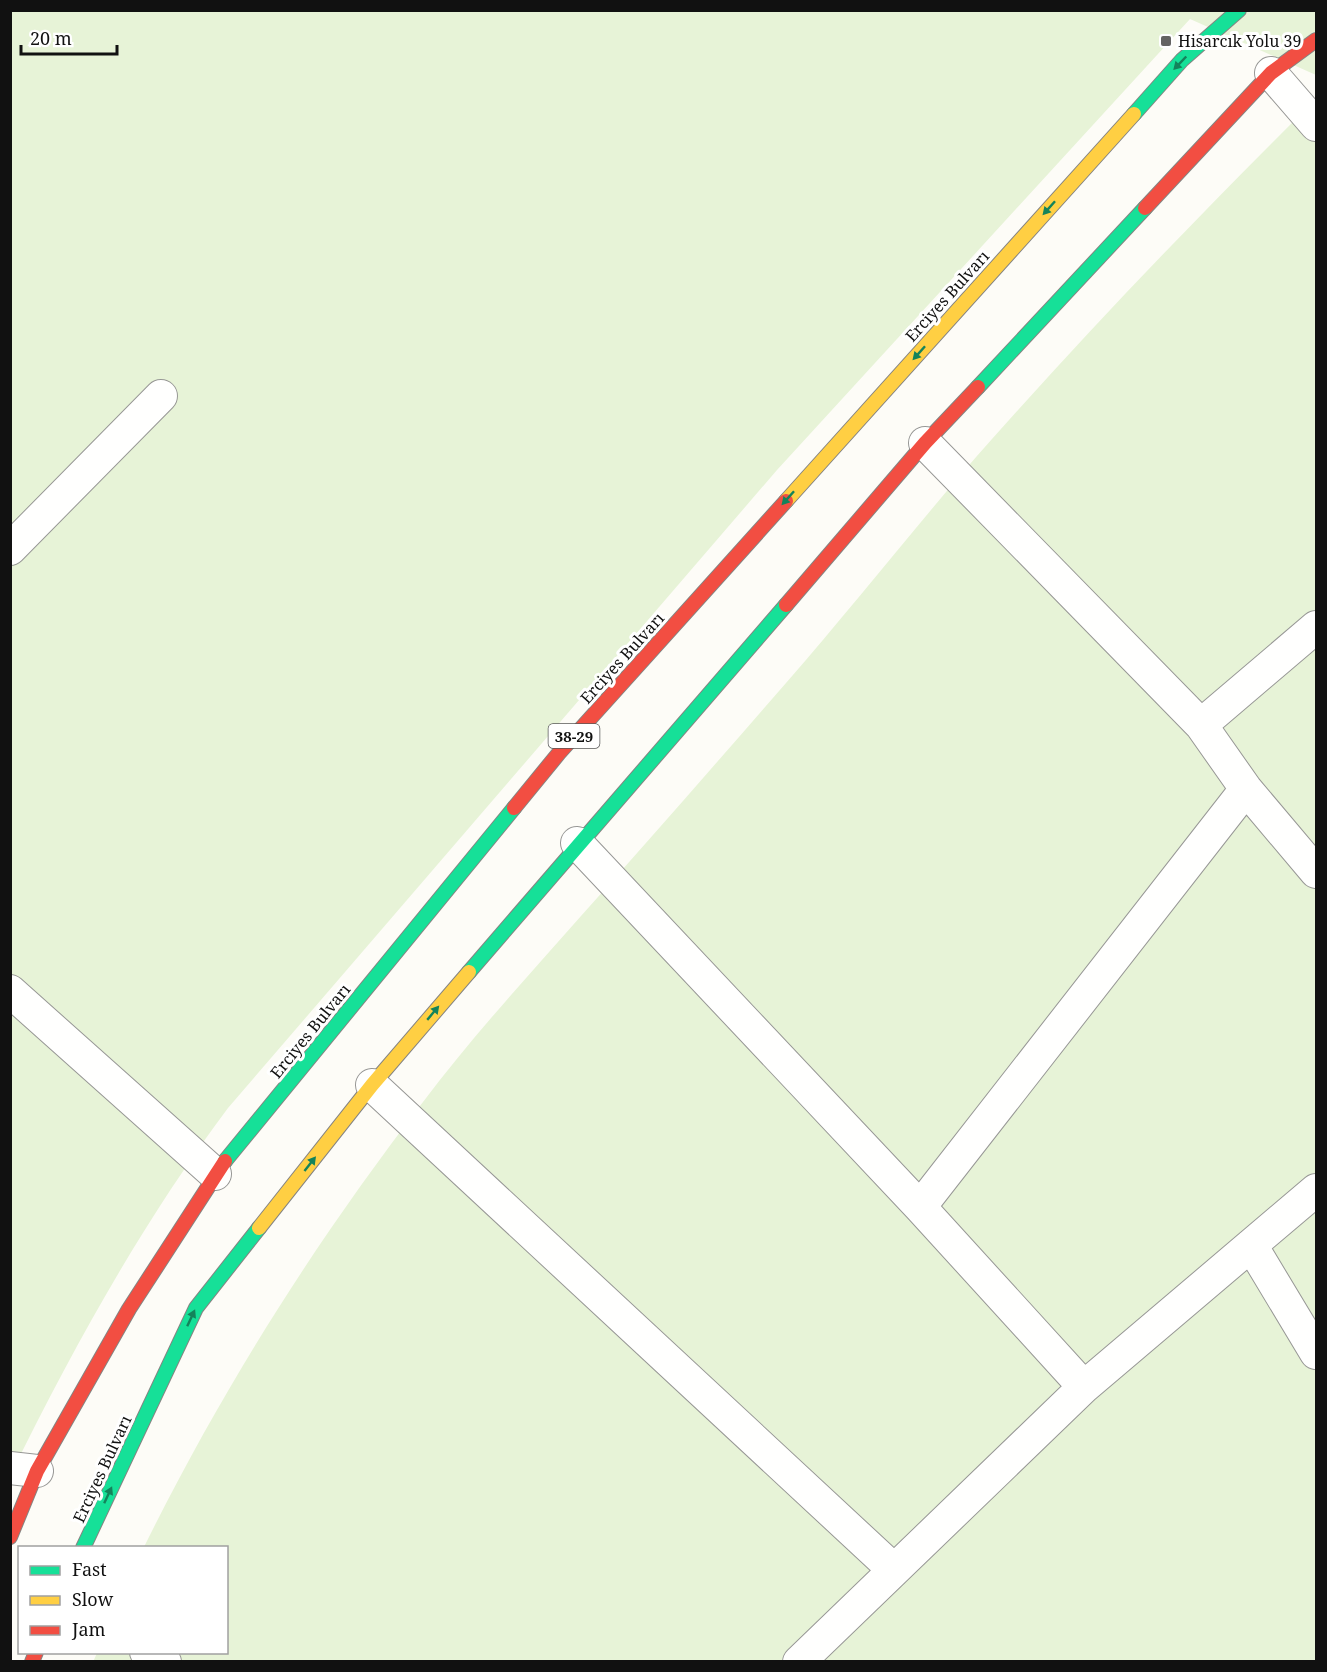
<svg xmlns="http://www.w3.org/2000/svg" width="1327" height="1672" font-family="'Noto Serif',serif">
<rect width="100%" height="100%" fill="#fdfcf7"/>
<path fill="#e7f3d7" d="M11,11h1305v64l-126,-56 -413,451 -549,638c-86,115 -154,238 -217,366z
M1316,99v1562l-1223,1 4,-9 129,-1v-104l-82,-1c78,-158 171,-305 279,-445 49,-65 104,-125 158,-186 69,-77 137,-155 205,-233 70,-80 135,-164 206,-244 104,-117 213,-230 324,-340z"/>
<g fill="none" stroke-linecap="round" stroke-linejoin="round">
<defs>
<path id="street" d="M1271,73l45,52
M925,443l276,282 45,64 70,83
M10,549l151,-153
M1201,725l115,-98
M577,843l343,364 164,180
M10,991l205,183
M372,1085l522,485
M920,1207l326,-418
M1251,1245l65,108
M10,1468l27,3
M146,1652l19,10
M799,1662l285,-275 232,-197"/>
<path id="fast" d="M1134,114l48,-54 57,-50
M978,387l167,-179
M469,972l317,-367
M225,1161l289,-353
M83,1548l113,-240 63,-80"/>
<path id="slow" d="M786,501l348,-387
M259,1228l113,-143 97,-113"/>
<path id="jam" d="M1145,208l126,-135 45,-33
M786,605l139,-162 53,-56
M514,808l45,-55 227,-252
M10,1537l27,-66 92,-162 96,-148
M32,1662l4,-10"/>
</defs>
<use href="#street" stroke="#979795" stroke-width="34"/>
<use href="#fast" stroke="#858482" stroke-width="16"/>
<use href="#slow" stroke="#858482" stroke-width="16"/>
<use href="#jam" stroke="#858482" stroke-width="16"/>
<use href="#street" stroke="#fffffe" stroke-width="32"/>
<use href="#fast" stroke="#16e098" stroke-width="14"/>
<use href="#slow" stroke="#ffcf43" stroke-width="14"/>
<use href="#jam" stroke="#f24e42" stroke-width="14"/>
</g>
<defs><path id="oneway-solid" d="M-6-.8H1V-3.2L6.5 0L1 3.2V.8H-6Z" transform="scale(1.5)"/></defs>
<g fill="#14835b">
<use href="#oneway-solid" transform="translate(1180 63) rotate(134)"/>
<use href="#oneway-solid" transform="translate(1049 208) rotate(132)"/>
<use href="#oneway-solid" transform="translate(919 353) rotate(132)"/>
<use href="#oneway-solid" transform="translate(788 498) rotate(132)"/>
<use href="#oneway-solid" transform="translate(433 1013) rotate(-50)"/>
<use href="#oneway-solid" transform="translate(310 1164) rotate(-52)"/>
<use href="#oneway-solid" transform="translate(191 1318) rotate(-65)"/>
<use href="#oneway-solid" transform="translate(108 1495) rotate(-65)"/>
</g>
<rect fill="#646362" stroke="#fff" stroke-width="2" x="1160" y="35" width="12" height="12" rx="3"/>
<g text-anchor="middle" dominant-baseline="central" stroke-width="6" stroke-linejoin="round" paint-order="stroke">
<rect fill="#fff" stroke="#585858" stroke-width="1.5" x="548.5" y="724" width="51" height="24" rx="4.5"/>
<g font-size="15" font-weight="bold" fill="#111">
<text x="574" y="736">38-29</text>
</g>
<g font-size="16" fill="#111" stroke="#fff" text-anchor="start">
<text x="1178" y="41">Hisarcık Yolu 39</text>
</g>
<g font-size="16" fill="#111" stroke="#fff">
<text transform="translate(947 296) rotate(-48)">Erciyes Bulvarı</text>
<text transform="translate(622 658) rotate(-48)">Erciyes Bulvarı</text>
<text transform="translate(310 1031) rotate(-51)">Erciyes Bulvarı</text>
<text transform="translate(102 1469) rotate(-65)">Erciyes Bulvarı</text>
</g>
</g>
<rect width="1327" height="1672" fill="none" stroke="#111111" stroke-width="24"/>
<rect x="18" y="1546" width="210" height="108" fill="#ffffff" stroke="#a0a0a0" stroke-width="1.5"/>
<rect x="30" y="1566" width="30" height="9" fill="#16e098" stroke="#a0a0a0" stroke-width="1.5"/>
<text x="72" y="1576" font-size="18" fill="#111111">Fast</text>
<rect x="30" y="1596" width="30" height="9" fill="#ffcf43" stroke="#a0a0a0" stroke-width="1.5"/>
<text x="72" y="1606" font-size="18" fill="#111111">Slow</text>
<rect x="30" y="1626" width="30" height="9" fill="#f24e42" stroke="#a0a0a0" stroke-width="1.5"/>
<text x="72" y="1636" font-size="18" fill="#111111">Jam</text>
<path d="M21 45v9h96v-9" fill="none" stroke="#111111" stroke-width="3"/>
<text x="30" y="45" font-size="18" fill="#111111" stroke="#ffffff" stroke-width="4.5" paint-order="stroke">20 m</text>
</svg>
